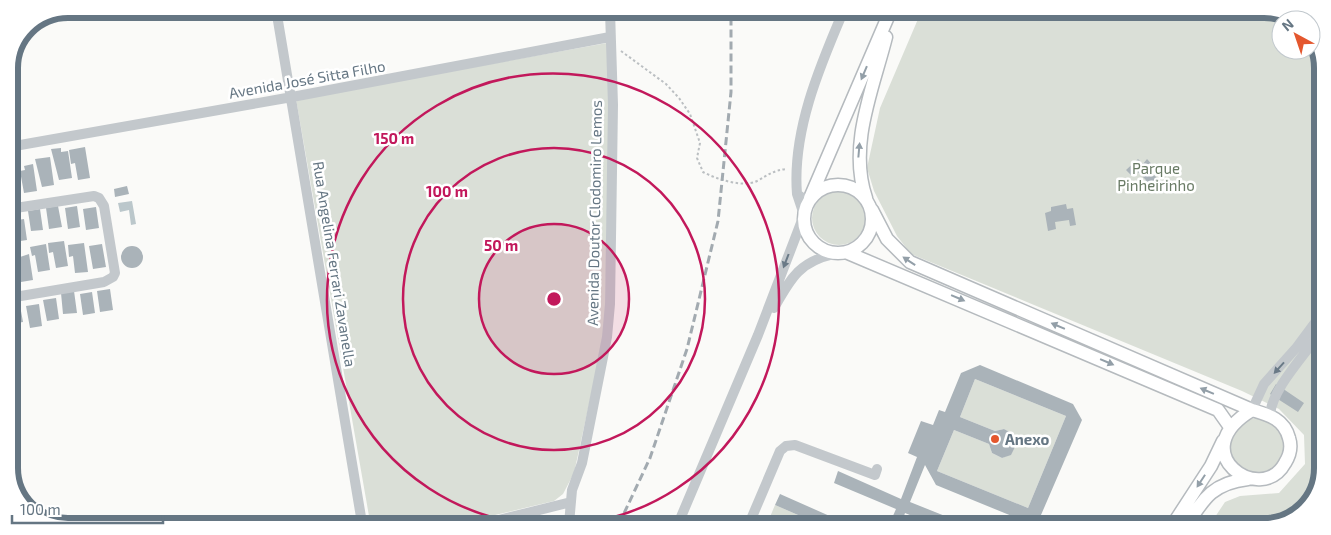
<svg xmlns="http://www.w3.org/2000/svg" width="1331" height="535" font-family="'Exo 2',sans-serif">
<rect width="100%" height="100%" fill="#fafaf8"/>
<path fill="#dadfd7" d="M921,12l365,1 9,7h-14v30h30v-16l11,29 -4,427 -22,26 -32,10h-55l16,-24 15,-6 39,-3 26,-29 -1,-29 -25,-26 -37,-18 -331,-137 -14,-18 -23,-45 -7,-23 13,-60z
M607,43l2,61 -4,227 -31,142 -11,21 -9,7 -93,22h-89l-3,-7 -73,-417z
M812 218a27 27 0 1 1 54 0a27 27 0 1 1-54 0Z
M975,379l91,37 -38,92 -91,-37 17,-41 35,14 3,9 10,5 9,-4 5,-9 -3,-10 -9,-6 -9,2 -35,-14z
M1229 446a28 28 0 1 1 56 0a28 28 0 1 1-56 0Z
M775,505l46,20 -54,-1z"/>
<path fill="#bbc7cb" d="M132,201l4,23 -5,1 -2,-15 -9,2 -2,-9z"/>
<path fill="#aab3b9" fill-rule="evenodd" d="M85,147l5,31 -12,2 -3,-17 -4,1 -2,-14z
M61,148v4l7,-1 4,27 -13,2 -8,-31z
M50,157l4,28 -12,2 -7,-28z
M1138,159l5,5 4,-5 10,11 -4,4 5,5 -13,12 -5,-5 6,-6 -10,-10 -5,5 -5,-5z
M33,164l4,27 -13,2 -4,-22 5,-1 -1,-4z
M15,169l4,26 -10,1v-26z
M127,186l2,8 -14,3 -1,-8z
M1066,204l1,5 6,-1 3,17 -6,1 -1,-6 -14,2 1,7 -8,2 -3,-18 6,-2v-4z
M58,206l4,21 -13,2 -3,-21z
M77,206l3,21 -12,2 -3,-21z
M96,207l3,21 -13,2 -3,-21z
M40,209l3,21 -12,1 -3,-20z
M24,219l3,21 -13,2 -3,-21z
M64,241l4,25 -12,2 -3,-16 -4,1 -1,-10z
M84,243l4,29 -13,1 -2,-17 -4,1 -1,-12z
M46,244l4,26 -12,2 -3,-17 -3,1 -2,-9z
M102,244l4,23 -13,2 -4,-23z
M121 257a11 11 0 1 1 22 0a11 11 0 1 1-22 0Z
M9,253l5,27h-5z
M29,254l4,26 -12,2 -4,-24z
M110,289l3,21 -13,2 -3,-21z
M74,291l3,22 -14,1 -2,-21z
M92,292l3,21 -12,2 -3,-21z
M56,298l3,21 -12,2 -4,-21z
M19,300l4,22 -13,2 -1,-22z
M39,304l3,22 -12,2 -4,-22z
M980,365l93,39 9,16 -41,95 -17,6 -88,-36 -11,-20 -15,37 50,20 -1,3h-25l-29,-12 -4,12h-12l7,-16 -62,-26 4,-12 63,28 16,-42 -9,-4 13,-32 12,4 6,-15 6,2 16,-39zM975,379l91,37 -38,92 -91,-37 17,-41 35,14 3,9 10,5 9,-3 5,-10 -3,-11 -9,-5 -9,2 -35,-14z
M1276,384l28,19 -6,9 -28,-18z
M780,494l70,31h-29l-46,-20z"/>
<g fill="none" stroke-linecap="round" stroke-linejoin="round">
<defs>
<path id="major" d="M804 219a34 34 0 1 1 68 0a34 34 0 1 1-68 0Z
M810,198l80,-186
M866,198c-18,-53 7,-109 20,-161
M872,210l15,29 23,23 342,148
M848,253l370,157 12,17
M1252,410c17,5 32,9 37,28 3,9 1,17 -4,25 -24,44 -103,-11 -33,-53z
M1172,526l39,-60 12,-25
M1186,526c18,-28 27,-43 62,-47"/>
</defs>
<use href="#major" stroke="#b5babe" stroke-width="15"/>
<path stroke="#bbbfc2" stroke-width="2" stroke-dasharray="2.5 2.5" stroke-linecap="butt" d="M621,51l45,33 13,14 11,16 10,29 -3,15 6,14c13,7 40,16 54,9 11,-6 17,-11 30,-12"/>
<path stroke="#c3c8cc" stroke-width="10" d="M276,9l86,514
M9,147l283,-50 318,-60
M797,194c-5,-62 22,-126 46,-182
M9,209l85,-13 5,2 5,8 11,67 -2,4 -9,5 -95,16
M774,308c17,-30 25,-46 60,-54
M1252,410l12,-26 33,-37 23,-31
M1270,415c2,-26 34,-59 49,-81
M487,523l84,-21
M569,524l3,-34 10,-27 25,-126 3,-33 3,-199 -3,-94
M678,524l80,-189 46,-120 -7,-21 11,8
M749,524l31,-73 6,-5 9,-1 80,30 2,-6"/>
<use href="#major" stroke="#fff" stroke-width="12"/>
<path stroke="#a2aab0" stroke-width="3" stroke-dasharray="8 4" stroke-linecap="butt" d="M619,524l31,-66 37,-109 31,-128 13,-129v-81"/>
</g>
<defs><path id="oneway-solid" d="M-6-.8H1V-3.2L6.5 0L1 3.2V.8H-6Z" transform="scale(1.25)"/></defs>
<g fill="#939fa8">
<use href="#oneway-solid" transform="translate(864 73) rotate(113)"/>
<use href="#oneway-solid" transform="translate(859 150) rotate(-85)"/>
<use href="#oneway-solid" transform="translate(909 261) rotate(-146)"/>
<use href="#oneway-solid" transform="translate(958 298) rotate(23)"/>
<use href="#oneway-solid" transform="translate(1058 326) rotate(-157)"/>
<use href="#oneway-solid" transform="translate(1107 362) rotate(23)"/>
<use href="#oneway-solid" transform="translate(1207 391) rotate(-157)"/>
<use href="#oneway-solid" transform="translate(1201 481) rotate(123)"/>
</g>
<g fill="#6a7a87">
<use href="#oneway-solid" transform="translate(786 261) rotate(111)"/>
<use href="#oneway-solid" transform="translate(1279 368) rotate(132)"/>
</g>
<circle cx="554" cy="299" r="75" fill="#c2185b" fill-opacity=".12"/>
<g fill="none" stroke="#c2185b" stroke-width="2.5">
<circle cx="554" cy="299" r="75"/>
<circle cx="554" cy="299" r="151"/>
<path d="M528 524A226 226 0 1 1 578 524"/>
</g>
<circle fill="#e4572e" stroke="#fff" stroke-width="2" cx="995" cy="439" r="5"/>
<g text-anchor="middle" dominant-baseline="central" stroke-width="5" stroke-linejoin="round" paint-order="stroke">
<g font-size="15" fill="#657683" stroke="#fff">
<text transform="translate(307 79) rotate(-10)">Avenida José Sitta Filho</text>
<text transform="translate(594 213) rotate(-89)">Avenida Doutor Clodomiro Lemos</text>
<text transform="translate(335 264) rotate(81)">Rua Angelina Ferrari Zavanella</text>
</g>
<g font-size="15" fill="#687a64" stroke="#fff">
<text x="1156" y="168">Parque<tspan x="1156" dy="17">Pinheirinho</tspan></text>
</g>
<g font-size="15" font-weight="bold" fill="#657683" stroke="#fff" text-anchor="start">
<text x="1005" y="439">Anexo</text>
</g>
</g>
<path d="M0 0H1331V535H0ZM68 18H1264A50 50 0 0 1 1314 68V468A50 50 0 0 1 1264 518H68A50 50 0 0 1 18 468V68A50 50 0 0 1 68 18Z" fill="#fff" fill-rule="evenodd"/>
<path fill="none" stroke="#657683" stroke-width="6" d="M68 18H1264A50 50 0 0 1 1314 68V468A50 50 0 0 1 1264 518H68A50 50 0 0 1 18 468V68A50 50 0 0 1 68 18Z"/>
<circle cx="554" cy="299" r="8" fill="#c2185b" stroke="#fff" stroke-width="2.5"/>
<g font-size="15" text-anchor="middle" font-weight="bold" fill="#c2185b" stroke="#fff" stroke-width="5" stroke-linejoin="round" paint-order="stroke">
<text x="394" y="144">150 m</text>
<text x="447" y="197">100 m</text>
<text x="501" y="251">50 m</text>
</g>
<g transform="translate(1296 35) rotate(320)"><circle r="24" fill="#ffffff" stroke="#c1c8cd"/>
<path d="M0-4L9 19L0 12L-9 19Z" fill="#e4572e"/>
<text y="-8" font-size="14" font-weight="bold" text-anchor="middle" fill="#657683">N</text>
</g>
<path d="M12 515v8h151v-8" fill="none" stroke="#657683" stroke-width="2.5"/>
<text x="20" y="515" font-size="15" fill="#657683" stroke="#ffffff" stroke-width="4" paint-order="stroke">100 m</text>
</svg>
